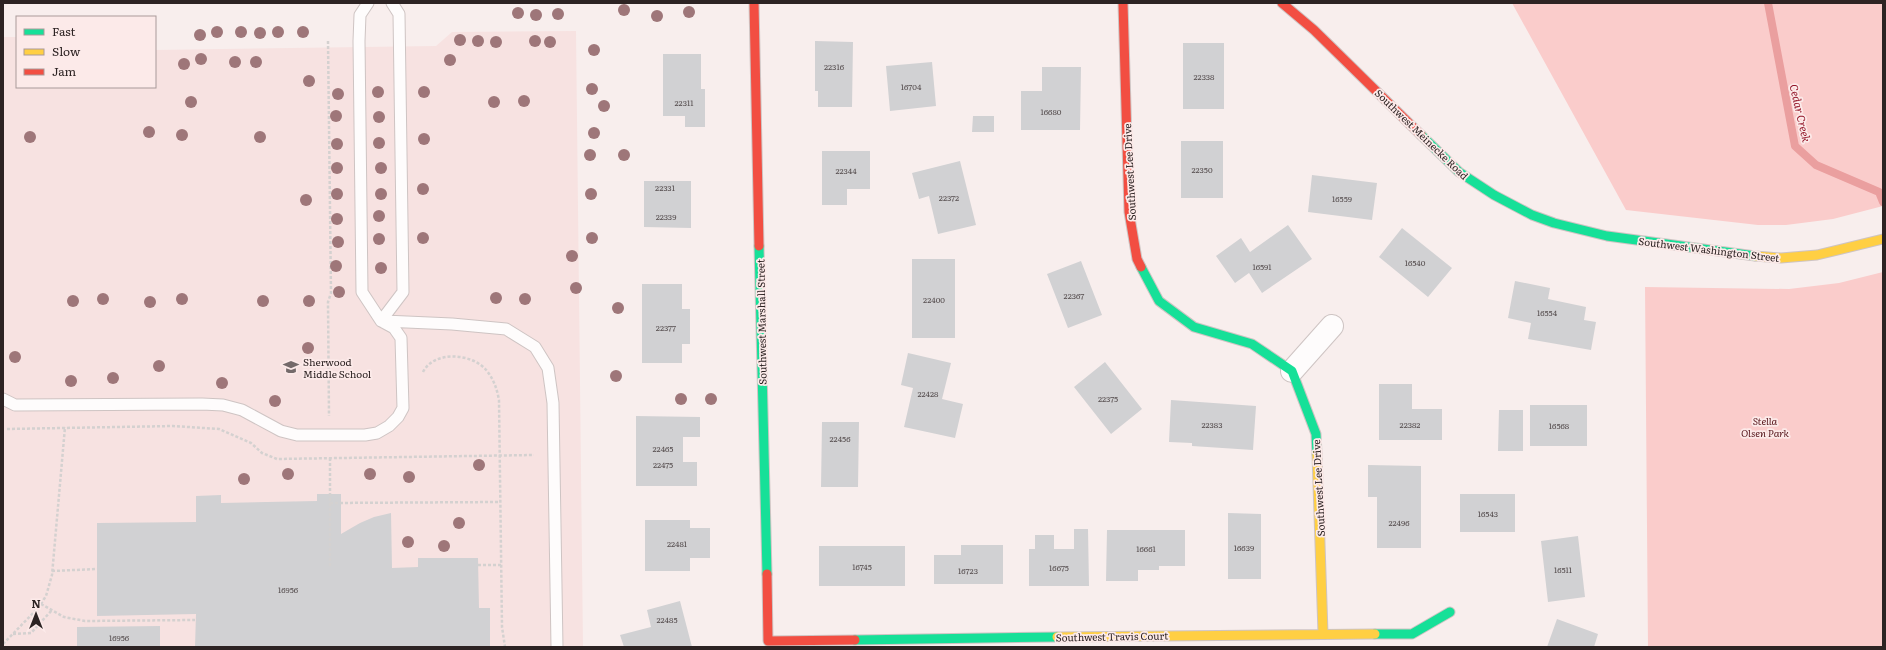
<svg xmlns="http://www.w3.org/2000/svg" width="1886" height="650" font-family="Literata,serif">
<rect width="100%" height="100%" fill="#f8eeed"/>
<path fill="#f7e2e1" d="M576,31l7,616h-580v-610h14v50h138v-37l281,-4 16,-14z"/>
<path fill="#facccb" d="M1512,3h371v203l-50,13 -47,6h-28l-132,-15z
M1883,272v375h-235l-3,-360 144,2 50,-6z"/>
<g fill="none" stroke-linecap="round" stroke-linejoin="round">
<path stroke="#ea9f9f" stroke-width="8" d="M1768,3l27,143 21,19 63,27 4,10"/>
</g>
<path fill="#d1d1d3" d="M815,41l38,1 -1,65h-34v-16h-3z
M1183,43h41v66h-41z
M663,54h38v35h4v38h-20v-11h-22z
M932,62l4,44 -46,5 -4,-45z
M1042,67h39l-1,63h-59v-39h21z
M973,116h21v16h-22z
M1181,141h42v57h-42z
M822,151h48v38h-23v16h-25z
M960,161l16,64 -38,9 -9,-38 -10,3 -7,-26z
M1312,175l65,8 -5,37 -64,-8z
M644,181h47v47l-47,-1z
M1288,225l24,34 -50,34 -13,-20 -14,10 -19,-27 25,-18 9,14z
M1402,228l50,40 -24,29 -49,-40z
M912,259h43v79h-43z
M1081,261l21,54 -34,13 -21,-54z
M1515,281l35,7 -2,11 38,8 -2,13 12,2 -5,28 -63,-11 3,-16 -23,-5z
M642,284h40v25h8v35h-8v19h-40z
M908,353l43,10 -9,36 21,5 -8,34 -51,-11 9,-39 -12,-3z
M1105,362l37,47 -31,25 -37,-47z
M1379,384h33v25h30v31h-63z
M1171,400l85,6 -3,44 -61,-4v-3l-23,-1z
M1530,405h57v41h-57z
M1499,410h24v41h-25z
M636,416l64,1v20h-17v25h14v24h-61z
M822,422h37l-1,65h-37z
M1368,465l53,1v82h-44v-51h-9z
M317,494h24v40l19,-11 14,-6 17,-4 1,55 26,-1v-9h60l1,50h11v39h-295l1,-33 -99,2v-93l99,-1v-26l25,-1v8l96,-2z
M1460,494h55v38h-55z
M1228,513l33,1v65h-33z
M645,520h45v8h20v30h-20v13h-45z
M1074,529h14l1,57h-60v-37h6v-14h19v14h20z
M1107,530h78v36h-26v4h-21v11h-32z
M1578,536l7,61 -37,5 -7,-61z
M961,545h42v39h-69v-29h27z
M819,546h86v40h-86z
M680,601l12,46h-68l-4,-12 31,-8 -4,-17z
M1557,619l41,15 -4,13h-47z
M160,626v21h-83v-20z"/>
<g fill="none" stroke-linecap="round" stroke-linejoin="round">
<defs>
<path id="lane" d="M381,321l22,-29 -4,-278 -7,-11
M384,321l68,3 54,5 29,18 13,21 5,35 4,244
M3,399l12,6 187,-1 21,1 19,5 39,21 16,4h68l12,-2 12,-7 9,-9 5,-9 -2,-70 -7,-10 -13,-7 -19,-29 -3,-251 1,-26 8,-12"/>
<path id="street" d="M1292,371l40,-45"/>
<path id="fast" d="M1421,135l38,37 35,23 38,20 22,8 53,13 148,20
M759,246l8,328
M1141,267l18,34 35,26 58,17 40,27 24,63 1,20
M1375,634h37l38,-22
M855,640l202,-3"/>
<path id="slow" d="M1755,256l26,2 36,-3 66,-16
M1317,454l6,179
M1057,637l318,-3"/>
<path id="jam" d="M754,3l5,243
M1123,3l6,209 8,47 4,8
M1282,3l32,27 107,105
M767,574l1,67 87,-1"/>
</defs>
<use href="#lane" stroke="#cec4c3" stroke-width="13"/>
<use href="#street" stroke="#cec4c3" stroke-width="24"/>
<use href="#fast" stroke="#cec4c3" stroke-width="11"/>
<use href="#slow" stroke="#cec4c3" stroke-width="11"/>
<use href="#jam" stroke="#cec4c3" stroke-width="11"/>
<path stroke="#d4d1d0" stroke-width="2.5" stroke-dasharray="3 2" stroke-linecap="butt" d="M328,41l3,252 -3,9 1,114
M423,372c11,-22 50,-19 64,-1 7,9 10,18 12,29l3,227 3,20
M7,429l166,-3 46,3 32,14 11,10 15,6 257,-4
M330,458v108
M330,503l170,-1
M478,565h23
M52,571l45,-2
M41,604l23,13 21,4 110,-1
M13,634l18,-1 21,-23
M3,644l36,-37 7,-11 6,-21 13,-148"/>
<use href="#lane" stroke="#fefcfc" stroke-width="11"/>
<use href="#street" stroke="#fefcfc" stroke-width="22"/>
<use href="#fast" stroke="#16e098" stroke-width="9"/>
<use href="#slow" stroke="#ffcf43" stroke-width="9"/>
<use href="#jam" stroke="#f24e42" stroke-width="9"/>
</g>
<g fill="#9e7679">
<circle cx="624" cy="10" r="6"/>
<circle cx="689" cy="12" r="6"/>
<circle cx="518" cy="13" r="6"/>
<circle cx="558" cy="14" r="6"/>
<circle cx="536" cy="15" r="6"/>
<circle cx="657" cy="16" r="6"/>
<circle cx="217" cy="32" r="6"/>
<circle cx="241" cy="32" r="6"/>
<circle cx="278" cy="32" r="6"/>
<circle cx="303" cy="32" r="6"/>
<circle cx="260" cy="33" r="6"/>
<circle cx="200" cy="35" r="6"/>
<circle cx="460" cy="40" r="6"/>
<circle cx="478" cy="41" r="6"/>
<circle cx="535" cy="41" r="6"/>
<circle cx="496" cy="42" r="6"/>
<circle cx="550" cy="42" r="6"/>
<circle cx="594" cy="50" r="6"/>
<circle cx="201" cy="59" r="6"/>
<circle cx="450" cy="60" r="6"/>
<circle cx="235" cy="62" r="6"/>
<circle cx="256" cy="62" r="6"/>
<circle cx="184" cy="64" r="6"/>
<circle cx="309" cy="81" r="6"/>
<circle cx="592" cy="89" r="6"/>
<circle cx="378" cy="92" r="6"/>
<circle cx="424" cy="92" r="6"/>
<circle cx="338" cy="94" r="6"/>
<circle cx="524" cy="101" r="6"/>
<circle cx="191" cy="102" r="6"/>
<circle cx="494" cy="102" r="6"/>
<circle cx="604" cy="106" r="6"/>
<circle cx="336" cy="116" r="6"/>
<circle cx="379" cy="117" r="6"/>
<circle cx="149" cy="132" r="6"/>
<circle cx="594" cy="133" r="6"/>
<circle cx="182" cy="135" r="6"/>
<circle cx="30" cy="137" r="6"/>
<circle cx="260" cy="137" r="6"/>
<circle cx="424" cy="139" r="6"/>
<circle cx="379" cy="143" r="6"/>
<circle cx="337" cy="144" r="6"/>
<circle cx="590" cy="155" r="6"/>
<circle cx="624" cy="155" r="6"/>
<circle cx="337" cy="168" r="6"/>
<circle cx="381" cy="168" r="6"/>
<circle cx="423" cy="189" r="6"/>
<circle cx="337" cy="194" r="6"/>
<circle cx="381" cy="194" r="6"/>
<circle cx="591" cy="194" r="6"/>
<circle cx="306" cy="200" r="6"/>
<circle cx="379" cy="216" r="6"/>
<circle cx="337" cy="219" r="6"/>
<circle cx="423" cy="238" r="6"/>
<circle cx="592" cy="238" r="6"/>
<circle cx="379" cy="239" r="6"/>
<circle cx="338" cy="242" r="6"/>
<circle cx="572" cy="256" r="6"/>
<circle cx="336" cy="266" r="6"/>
<circle cx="381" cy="268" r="6"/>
<circle cx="576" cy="288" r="6"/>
<circle cx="339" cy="292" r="6"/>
<circle cx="496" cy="298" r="6"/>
<circle cx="103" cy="299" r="6"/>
<circle cx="182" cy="299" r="6"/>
<circle cx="525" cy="299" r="6"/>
<circle cx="73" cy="301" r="6"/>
<circle cx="263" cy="301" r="6"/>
<circle cx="309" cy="301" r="6"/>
<circle cx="150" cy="302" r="6"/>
<circle cx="618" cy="308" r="6"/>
<circle cx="308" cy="348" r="6"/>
<circle cx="15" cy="357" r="6"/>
<circle cx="159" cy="366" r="6"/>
<circle cx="616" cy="376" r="6"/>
<circle cx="113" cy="378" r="6"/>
<circle cx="71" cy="381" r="6"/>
<circle cx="222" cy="383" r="6"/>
<circle cx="681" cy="399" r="6"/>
<circle cx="711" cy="399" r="6"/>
<circle cx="275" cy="401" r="6"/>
<circle cx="479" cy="465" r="6"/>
<circle cx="288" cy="474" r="6"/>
<circle cx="370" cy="474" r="6"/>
<circle cx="409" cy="477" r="6"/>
<circle cx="244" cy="479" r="6"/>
<circle cx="459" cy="523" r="6"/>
<circle cx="408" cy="542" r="6"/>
<circle cx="444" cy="546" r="6"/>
</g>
<defs>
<symbol id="school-bare" viewBox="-9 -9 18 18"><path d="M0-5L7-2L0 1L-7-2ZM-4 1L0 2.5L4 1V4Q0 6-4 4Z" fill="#746a6a" stroke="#fceae9" stroke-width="2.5" paint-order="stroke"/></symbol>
</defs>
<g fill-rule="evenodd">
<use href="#school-bare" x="280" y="356" width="22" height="22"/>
</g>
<g text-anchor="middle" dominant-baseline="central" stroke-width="3.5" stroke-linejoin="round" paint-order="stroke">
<g font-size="8" fill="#564e4f">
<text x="834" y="66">22316</text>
<text x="1204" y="76">22338</text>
<text x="911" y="86">16704</text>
<text x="684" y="102">22311</text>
<text x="1051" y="111">16680</text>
<text x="1202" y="169">22350</text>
<text x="846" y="170">22344</text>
<text x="665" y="187">22331</text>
<text x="949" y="197">22372</text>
<text x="1342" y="198">16559</text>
<text x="666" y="216">22339</text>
<text x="1415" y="262">16540</text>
<text x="1262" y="266">16591</text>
<text x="1074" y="295">22367</text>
<text x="934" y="299">22400</text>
<text x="1547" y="312">16554</text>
<text x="666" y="327">22377</text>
<text x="928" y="393">22428</text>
<text x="1108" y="398">22375</text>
<text x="1212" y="424">22383</text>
<text x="1410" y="424">22382</text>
<text x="1559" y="425">16568</text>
<text x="840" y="438">22456</text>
<text x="663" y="448">22465</text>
<text x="663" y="464">22475</text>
<text x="1488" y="513">16543</text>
<text x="1399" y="522">22496</text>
<text x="677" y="543">22481</text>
<text x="1244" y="547">16639</text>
<text x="1146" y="548">16661</text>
<text x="862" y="566">16745</text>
<text x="1059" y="567">16675</text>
<text x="1563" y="569">16511</text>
<text x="968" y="570">16723</text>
<text x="288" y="589">16956</text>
<text x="667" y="619">22485</text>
<text x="119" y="637">16956</text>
</g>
<g font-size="10" fill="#2d2323" stroke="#fceae9">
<text transform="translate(1422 134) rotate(44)">Southwest Meinecke Road</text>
<text transform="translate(1129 172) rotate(-93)">Southwest Lee Drive</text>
<text transform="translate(1709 249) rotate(7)">Southwest Washington Street</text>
<text transform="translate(761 322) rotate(-91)">Southwest Marshall Street</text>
<text transform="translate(1318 488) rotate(-93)">Southwest Lee Drive</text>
<text transform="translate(1112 636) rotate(-1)">Southwest Travis Court</text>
</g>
<g font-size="10" fill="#2d2323" stroke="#fceae9" text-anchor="start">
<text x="303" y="361">Sherwood<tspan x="303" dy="12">Middle School</tspan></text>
</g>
<g font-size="10" font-style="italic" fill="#55141a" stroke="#fceae9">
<text x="1765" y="420">Stella<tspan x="1765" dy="12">Olsen Park</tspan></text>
</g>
<g font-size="11" font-style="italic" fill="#931629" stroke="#fceae9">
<text transform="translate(1801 113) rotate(77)">Cedar Creek</text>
</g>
</g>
<rect width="1886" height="650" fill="none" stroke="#2d2323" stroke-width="8"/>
<rect x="16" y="16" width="140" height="72" fill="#fceae9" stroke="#a99a9a"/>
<rect x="24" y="29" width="20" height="6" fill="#16e098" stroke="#a99a9a"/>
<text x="52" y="36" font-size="12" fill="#2d2323">Fast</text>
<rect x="24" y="49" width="20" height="6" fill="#ffcf43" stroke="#a99a9a"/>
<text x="52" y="56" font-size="12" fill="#2d2323">Slow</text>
<rect x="24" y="69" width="20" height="6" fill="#f24e42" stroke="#a99a9a"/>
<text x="52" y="76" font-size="12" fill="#2d2323">Jam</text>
<g transform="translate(36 614)" stroke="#fceae9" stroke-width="3" paint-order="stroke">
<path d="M0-3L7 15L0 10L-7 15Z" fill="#2d2323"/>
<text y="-6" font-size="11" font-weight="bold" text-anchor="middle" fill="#2d2323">N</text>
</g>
</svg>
